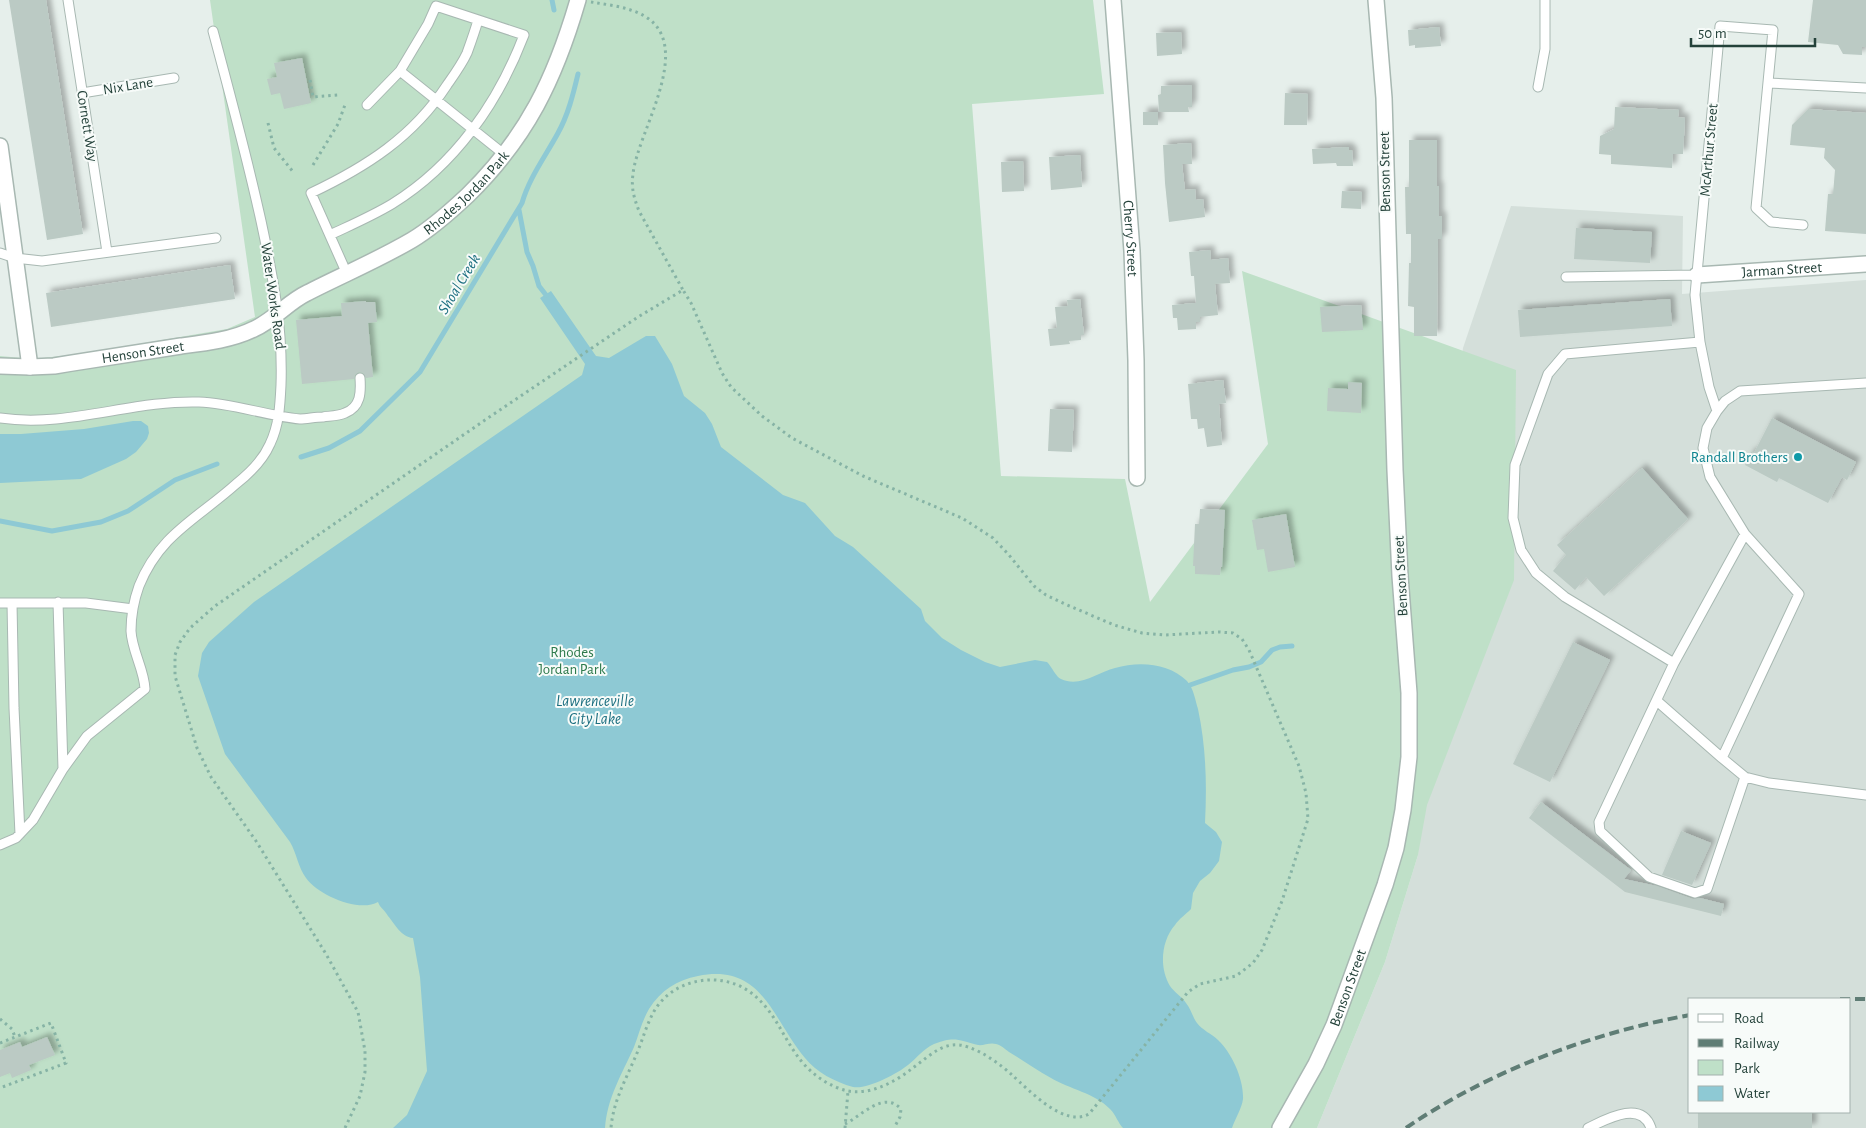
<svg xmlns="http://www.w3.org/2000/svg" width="1866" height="1128" font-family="'Alegreya Sans',sans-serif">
<defs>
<filter id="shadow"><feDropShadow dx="4.5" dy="-4.5" stdDeviation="2.5" flood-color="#0004"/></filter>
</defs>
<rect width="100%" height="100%" fill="#e6efeb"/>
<path fill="#d4dfda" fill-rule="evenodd" d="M1511,206l172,10 -1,78 184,-14v848h-549l68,-166 33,-107 13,-190 32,-317zM1690,999h160v113h-160z"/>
<path fill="#bfe0c8" d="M210,0h883l11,94 -132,10 29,372 124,3 25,123 118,-158 -26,-173 274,99 -2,210 -87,225 -9,50 -33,107 -68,166h-1317v-772l33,3 47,-5 147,-25 28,-12z"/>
<path fill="#8ec9d4" d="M551,291l45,65 13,2 37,-22h9l17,28 12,32 21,17 7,11 9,23 62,48 22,8 30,33 18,11 68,62 4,12 17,17 19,12 24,12 15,5 35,-7 12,2c5,5 9,15 14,17 19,9 37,-7 54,-11 24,-7 54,-5 72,13 7,8 8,19 11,28 8,38 9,75 7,114l11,9 6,10 -3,19 -9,12 -10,8 -7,12 -2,16c-5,5 -12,10 -16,16 -14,16 -16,43 -5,61 4,6 12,11 16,17 5,6 7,15 11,20 5,7 15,11 21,17 14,13 26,40 25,59 -1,9 -8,20 -11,29h-109c-5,-5 -7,-13 -13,-19 -15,-16 -41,-20 -59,-31 -15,-8 -28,-18 -42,-26 -4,-3 -8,-7 -13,-8 -6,-2 -13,2 -18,1 -19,-5 -24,-9 -44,-1 -11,5 -17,14 -26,21 -11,9 -42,25 -55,22 -18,-5 -37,-15 -48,-29 -33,-39 -42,-95 -107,-82 -21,4 -37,14 -49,33 -7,12 -10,25 -15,38 -12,27 -27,51 -29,81h-212l14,-13 20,-44 -7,-94 -7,-39c-12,-1 -18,-14 -25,-22 -3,-6 -8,-8 -10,-14 -19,11 -60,-7 -72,-24 -8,-11 -9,-24 -16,-36l-65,-88 -27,-78 4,-23 7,-11 45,-40 328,-227 3,-11 -45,-66z
M133,421h8l7,5 1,7 -2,6 -11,13 -10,7 -45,20 -81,4v-49h21l63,-5z"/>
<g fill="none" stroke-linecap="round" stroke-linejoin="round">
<path stroke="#8ec9d4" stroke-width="5" d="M552,0l2,10
M519,210l8,42 6,14 6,20 7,9
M301,457l28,-9 31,-17 60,-59 102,-169c7,-25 23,-46 36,-70 10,-18 15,-38 20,-59
M0,521l52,10 49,-9 27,-11 47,-31 42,-16
M1190,685l43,-15 16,-3 12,-5 11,-12 8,-3 12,-1"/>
</g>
<path fill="#bbcac4" filter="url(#shadow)" d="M9,0h37l37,234 -36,6z
M1813,0h53v47h-4v8l-19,-1 -5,-9 -30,-3z
M1439,27l2,19 -26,2v-3l-6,1 -1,-16z
M1181,32l1,22 -25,2 -1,-23z
M302,58l9,45 -27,6 -4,-16 -9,2 -4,-16 10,-2 -3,-14z
M1192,85v22h-4l1,5h-30l-1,-17 3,-1v-8z
M1285,93l23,1 -1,31h-23z
M1615,107l64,3 -1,7 7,1 -2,36h-10l-1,14 -61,-4v-9l-12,-1 1,-18 14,-7z
M1808,109l58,4v121l-41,-3 3,-37h5l2,-24 -11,-12 1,-10 -35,-3 2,-20z
M1143,112h15v13h-15z
M1409,140h28v46h2v30h3v23h-4l-1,97h-23v-29l-6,-1 1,-43h2v-29h-5l-1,-47h4z
M1191,143l1,21h-10l3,26 10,-1 1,11 7,-1 2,18 -36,5 -4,-39 -2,-38z
M1349,147v3h3l1,16h-16l-1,-3 -23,1 -1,-15z
M1080,155l2,32 -31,3 -2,-33z
M1023,161l1,30 -22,1 -1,-30z
M1342,191l20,1 -1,17 -20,-1z
M1576,228l76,4 -2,31 -76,-4z
M1210,250l1,10 17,-2 2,25 -15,1 3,31 -18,2v5h-4v7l-18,1 -1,-12h-4l-1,-13 24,-2 -2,-27h-3l-2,-24z
M230,265l5,34 -184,28 -5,-34z
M1080,299l4,36h-3v5l-12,1 1,3 -20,2 -2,-17 9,-1 -2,-21 13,-1 -1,-6z
M1670,299l2,27 -152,11 -2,-27z
M366,301v1h9l2,20 -9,1 5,54 -7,1 -3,-5 -4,-1 -4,3 -1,4 -52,5 -6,-64 46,-4 -1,-13z
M1361,305l2,25 -41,2 -2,-25z
M1223,380l3,23 -7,1 3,41 -15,2 -3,-19 -6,1 -1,-10h-6l-3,-35z
M1348,382l14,1 -1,30 -34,-2 1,-23 20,1z
M1050,409l24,1 -2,42 -24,-1z
M1772,418l84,44 -9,18 -5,-3 -14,26 -49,-25 -2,4 -32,-17 6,-13 3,1z
M1642,468l46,51 -84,77 -18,-19 -11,13 -22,-19 13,-16 -9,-10z
M1200,509l25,1 -3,57h-1l-1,8 -25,-1v-8h-2l2,-42h4z
M1286,514l9,53 -27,5 -4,-23 -7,1 -5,-30z
M1573,642l37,18 -60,122 -37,-18z
M1541,802l90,68 -7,9 33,7 36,13 7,-1 24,6 -3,12 -96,-24 -96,-74z
M1681,831l30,12 -19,42 -30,-10z
M47,1037l8,18 -26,10 2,5 -19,8 -2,-5 -10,4v-27l20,-8 2,5z
M1698,1112h114v16h-114z"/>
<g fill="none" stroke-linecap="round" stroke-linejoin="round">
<defs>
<path id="lane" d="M68,0l39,252
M400,71l105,84
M1768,83l98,5
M1538,87l7,-38v-49
M82,93l92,-15
M1803,225l-32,-3 -15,-14 17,-178 -53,-4 -25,269 5,47 9,45 8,24 -10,17 -4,20 7,29 35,57 54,60 -77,164 23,19 24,6 97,12
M330,235c21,-10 42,-19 62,-31 63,-39 106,-101 132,-169l-88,-29 -8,18 -28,47 -33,34
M0,253l15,5 27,3 174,-23
M347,274l-36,-81c55,-26 102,-56 136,-108 7,-10 15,-21 20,-32 4,-11 8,-22 11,-33
M1566,277l131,-2
M1717,411l8,-10 15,-10 126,-8
M0,418c67,10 132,-18 199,-16 34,1 67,14 101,17 7,0 15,-2 23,-2 7,-1 15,-1 22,-4 16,-6 16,-21 15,-35
M0,603h86l47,6
M12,603l2,105 6,126
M1674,663l-109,-66 -29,-24 -15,-23 -8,-32 2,-53 33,-91 17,-20 135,-12
M1657,701l65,57
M63,769l24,-33 58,-47c-1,-20 -13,-38 -14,-58 0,-15 3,-31 8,-45 21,-52 58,-67 97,-102 14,-11 27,-24 34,-40 9,-19 10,-38 11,-59 2,-58 -8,-108 -20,-164 -14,-64 -31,-127 -48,-190
M1745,777l-38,112 -12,4 -46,-16 -49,-46 -1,-9 75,-159 71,-129
M0,845l16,-7 17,-18 30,-51 -5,-167
M1588,1128c17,-8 53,-29 63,0"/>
<g id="street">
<path id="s1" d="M1113,0l19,251 4,109 1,118"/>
<path d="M0,146l30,221"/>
<path id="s2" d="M1697,275l169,-11"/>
<path id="s3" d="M0,366l30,1 24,-1c42,-7 84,-13 127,-20 24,-3 51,-6 73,-17 20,-9 34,-27 53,-36 35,-18 71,-33 105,-53 20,-12 39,-29 56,-45 59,-58 87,-116 110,-195"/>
<path id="s4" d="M1280,1128l36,-64 18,-39 51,-140 11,-37 7,-38 6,-53v-64l-9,-117 -5,-106 -11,-372 -8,-98"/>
</g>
</defs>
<use href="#lane" stroke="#a8b8b2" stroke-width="11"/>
<use href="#street" stroke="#a8b8b2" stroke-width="18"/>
<path stroke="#86b3a5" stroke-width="3" stroke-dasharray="2.5 4" stroke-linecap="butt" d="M591,2c18,3 39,5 55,15 49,31 -9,116 -13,157 -2,14 1,24 6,37l44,79
M310,80l3,17 25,-2
M268,123l6,25 20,25
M313,165l25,-41 8,-22
M0,1019l12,10 3,8
M0,1043l51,-20 15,40 -66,25
M845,1124c16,-8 39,-34 56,-15l-1,8 -6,11
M345,1128l15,-32 5,-24v-21l-7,-39 -32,-58 -70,-113 -45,-64 -14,-29 -22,-72v-21l5,-13 10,-14 25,-22 273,-188 150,-101 45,-27 8,13 31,70 9,14 31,29 30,22 71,38 99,42 31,20 16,17 25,31 12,9 19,9 49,21 28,8 22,2 55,-3 14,1 9,6 7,11 50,116 7,27 2,26 -26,82 -20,49 -9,13 -17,13 -36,8 -12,8 -99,122c-25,14 -60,-24 -77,-39 -12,-11 -29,-23 -44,-28 -23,-8 -37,8 -54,20 -21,17 -50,32 -76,21 -53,-22 -50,-68 -88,-96 -29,-21 -74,-14 -94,16 -10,16 -14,35 -22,52 -10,23 -21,43 -23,68
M845,1128l3,-37"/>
<use href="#lane" stroke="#fff" stroke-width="9"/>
<use href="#street" stroke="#fff" stroke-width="15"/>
<path stroke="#5f7d75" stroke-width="4" stroke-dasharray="10 5" stroke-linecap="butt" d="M1840,999h26
M1406,1128c83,-57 185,-95 284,-113"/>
</g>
<circle fill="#0f9aa8" stroke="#f7fbf9" stroke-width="2" cx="1798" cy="457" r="5"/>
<g text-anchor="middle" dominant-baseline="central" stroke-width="4" stroke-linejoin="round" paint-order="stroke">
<g font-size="15" fill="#24423a" stroke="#f7fbf9">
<text transform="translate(128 86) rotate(-9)">Nix Lane</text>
<text transform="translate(87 126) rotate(81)">Cornett Way</text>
<text transform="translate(1709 150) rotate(-85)">McArthur Street</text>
<text transform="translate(1385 172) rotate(-91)">Benson Street</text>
<text stroke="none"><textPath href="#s3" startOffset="512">Rhodes Jordan Park</textPath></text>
<text stroke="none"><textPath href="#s1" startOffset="239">Cherry Street</textPath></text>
<text stroke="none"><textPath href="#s2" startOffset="85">Jarman Street</textPath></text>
<text transform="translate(273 296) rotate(82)">Water Works Road</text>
<text stroke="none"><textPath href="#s3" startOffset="144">Henson Street</textPath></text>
<text transform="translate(1401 576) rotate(-93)">Benson Street</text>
<text stroke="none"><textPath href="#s4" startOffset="156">Benson Street</textPath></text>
</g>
<g font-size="15" fill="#0d838f" stroke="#f7fbf9" text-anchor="end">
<text x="1788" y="457">Randall Brothers</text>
</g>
<g font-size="15" fill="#2d7a4b" stroke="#f7fbf9">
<text x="572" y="652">Rhodes<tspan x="572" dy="17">Jordan Park</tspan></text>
</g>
<g font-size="16" font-style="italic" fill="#1c6f80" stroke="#f7fbf9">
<text transform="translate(459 284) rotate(-59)">Shoal Creek</text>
<text x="595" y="701">Lawrenceville<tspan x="595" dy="18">City Lake</tspan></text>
</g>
</g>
<rect x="1688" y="998" width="162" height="115" fill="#f7fbf9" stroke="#a3b1ad"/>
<rect x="1698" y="1014" width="25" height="8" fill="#ffffff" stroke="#a3b1ad"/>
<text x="1734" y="1023" font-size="15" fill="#24423a">Road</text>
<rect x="1698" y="1039" width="25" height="8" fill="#5f7d75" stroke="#a3b1ad"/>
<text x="1734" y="1048" font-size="15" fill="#24423a">Railway</text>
<rect x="1698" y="1060" width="25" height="15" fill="#bfe0c8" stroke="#a3b1ad"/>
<text x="1734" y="1073" font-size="15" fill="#24423a">Park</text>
<rect x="1698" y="1086" width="25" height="15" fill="#8ec9d4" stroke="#a3b1ad"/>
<text x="1734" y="1098" font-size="15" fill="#24423a">Water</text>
<path d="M1691 38v8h124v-8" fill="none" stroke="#24423a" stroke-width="2.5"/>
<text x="1698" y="38" font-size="15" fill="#24423a" stroke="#f7fbf9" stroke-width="4" paint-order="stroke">50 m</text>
</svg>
